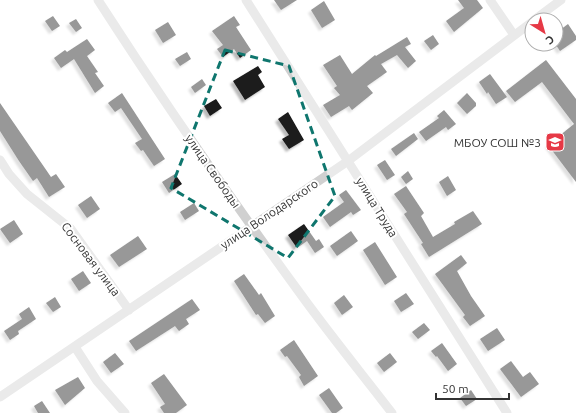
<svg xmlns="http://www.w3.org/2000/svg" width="576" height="413" font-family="Ubuntu,sans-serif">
<defs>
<filter id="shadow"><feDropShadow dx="-3" dy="3" stdDeviation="1" flood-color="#0004"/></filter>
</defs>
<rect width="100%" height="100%" fill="#fff"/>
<path fill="#1a1a1a" filter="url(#shadow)" d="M274,0h23l-16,10z
M458,0h19l6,8 -29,24 -8,-11 18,-13z
M324,1l11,19 -13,8 -11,-18z
M53,16l7,10 -8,5 -7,-10z
M234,16l6,9 -4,2 15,23 -11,8 -6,-9 -11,8 -6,-8 6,-4 -11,-14z
M76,19l6,9 -6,4 -7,-9z
M168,22l8,13 -13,8 -8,-13z
M568,24l8,12v4l-16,11 -4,-6v-12z
M433,35l6,9 -8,6 -7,-9z
M407,37l4,7 -6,3 11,14 -8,7 -11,-13 -16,9 6,8 -20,14 6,7 -21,17 -3,-4 -18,11 -8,-12 17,-10 -6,-7 3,-2 -14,-21 17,-10 12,19 23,-19 1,1z
M87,39l8,11 -8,6 11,16 -3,1 9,13 -9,7 -21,-34 -13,9 -7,-10 11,-8 2,2z
M187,52l4,7 -11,7 -5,-7z
M546,60l30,39v83l-28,-37 26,-21 -32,-42 -27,20 -9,-11z
M258,66l4,6 -4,3 7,12 -20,13 -12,-19z
M490,74l17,23 -11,7 -8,-12 -1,2 -8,-12z
M202,79l4,6 -11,8 -4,-6z
M122,93l43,66 -11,7 -11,-16 -2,1 -6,-8 7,-4 -21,-31 -6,4 -7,-9z
M467,93l9,10v3l-9,8 -10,-11z
M216,99l6,9 -12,8 -6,-10z
M0,103l51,74 5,-3 9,13 -16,10 -12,-19 -4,3 -14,-20 -19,-30z
M444,110l12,14 -8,6 -2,-3 -20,14 -7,-9 20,-14 -2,-2z
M288,112l16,28 -15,9 -7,-10 7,-4 -11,-16z
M414,133l4,6 -22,17 -5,-7z
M385,160l10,15 -8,5 -10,-15z
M408,171l5,8 -7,5 -5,-7z
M175,174l7,10 -13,9 -7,-11z
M448,176l8,14 -9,6 -8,-14z
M406,186l18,27 -3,3 12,21 22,-13 -1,-2 19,-11 9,13 -53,33 -8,-13 2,-1 -19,-29 3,-2 -13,-18z
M346,190l15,20 -8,5 -2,-3 -21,15 -7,-10 21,-15 -5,-7z
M91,196l9,13 -13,9 -9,-13z
M194,203l5,8 -14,9 -5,-8z
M14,220l9,14 -13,9 -10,-14z
M304,224l12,17 3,-2 5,8 -9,6 -8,-12 -10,7 -9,-13z
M351,231l7,10 -21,15 -7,-10z
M138,236l9,13 -28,18 -9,-12z
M375,242l22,35 -12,8 -22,-35z
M461,255l6,8 -10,8 14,25 14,20 -15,10 -7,-9 2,-2 -30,-41z
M83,271l8,12 -12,8 -8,-12z
M244,274l15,21 2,-2 14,23 -10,7 -7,-9 -2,1 -22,-34z
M406,293l8,11 -13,8 -7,-11z
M344,295l9,12 -11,8 -8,-12z
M55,297l6,10 -8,5 -7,-9z
M192,299l8,11 -14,9 3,5 -10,7 -4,-5 -39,25 -7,-10z
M29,307l7,12 -18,12 1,3 -9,6 -6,-9 18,-12 -3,-5z
M424,323l6,7 -12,9 -6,-7z
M497,328l8,12 -17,11 -8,-12z
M294,340l24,36 -14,10 -5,-9 2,-2 -14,-19 -2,1 -5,-7z
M442,343l15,21 -9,7 -11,-15 -1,1 -5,-6z
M115,353l9,11 -13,9 -8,-11z
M390,353l7,9 -13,10 -7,-9z
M511,361l12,16 7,-5 9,12 -18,13 -21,-28z
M164,374l23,31 -11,8h-12l-4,-6 5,-3 -14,-21z
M78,377l7,11 -20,17 -10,-15z
M329,388l14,20 -7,5h-4l-13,-18z
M471,390l6,9 -11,7 -6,-8z
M42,401l8,12h-12l-4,-7z"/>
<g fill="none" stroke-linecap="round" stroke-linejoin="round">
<path stroke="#d0d0d0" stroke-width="9" d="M98,0c65,101 133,199 204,296 29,40 60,78 90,117
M246,0l261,413
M490,0l24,35
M534,20l27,-20
M0,160l9,14 18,20 44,35 58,81
M75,347l22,34 28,32
M0,397l348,-236 184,-139"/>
</g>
<path d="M0 0H576V413H0ZM225,50l64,16 46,130 -47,62 -117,-70z" fill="#fff" fill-opacity=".55" fill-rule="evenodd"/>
<path fill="none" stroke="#0f766e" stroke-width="3" stroke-dasharray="8 5" stroke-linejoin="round" d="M225,50l64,16 46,130 -47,62 -117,-70z"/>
<defs>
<symbol id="school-square" viewBox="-11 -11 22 22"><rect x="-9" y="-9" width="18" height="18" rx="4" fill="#e63946" stroke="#fff"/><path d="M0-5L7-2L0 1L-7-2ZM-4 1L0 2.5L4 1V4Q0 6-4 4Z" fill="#fff"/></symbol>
</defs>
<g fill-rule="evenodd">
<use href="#school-square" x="544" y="131" width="22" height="22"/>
</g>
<g text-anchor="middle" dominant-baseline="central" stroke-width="4" stroke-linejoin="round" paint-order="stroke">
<g font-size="12" fill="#333" stroke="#fff" text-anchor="end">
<text x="541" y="142">МБОУ СОШ №3</text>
</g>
<g font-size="12" fill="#333" stroke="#fff">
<text transform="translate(213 171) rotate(55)">улица Свободы</text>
<text transform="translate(377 207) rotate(58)">улица Труда</text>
<text transform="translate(269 214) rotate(-34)">улица Володарского</text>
<text transform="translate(91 259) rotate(53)">Сосновая улица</text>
</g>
</g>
<g transform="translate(544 32) rotate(143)"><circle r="19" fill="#ffffff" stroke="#adadad"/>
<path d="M0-3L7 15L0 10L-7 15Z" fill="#e63946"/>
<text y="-6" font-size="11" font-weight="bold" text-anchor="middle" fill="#333333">С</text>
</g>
<path d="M436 393v6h73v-6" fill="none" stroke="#333333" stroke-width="2"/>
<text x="442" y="393" font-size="12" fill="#333333" stroke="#ffffff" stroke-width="3" paint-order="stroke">50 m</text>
</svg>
